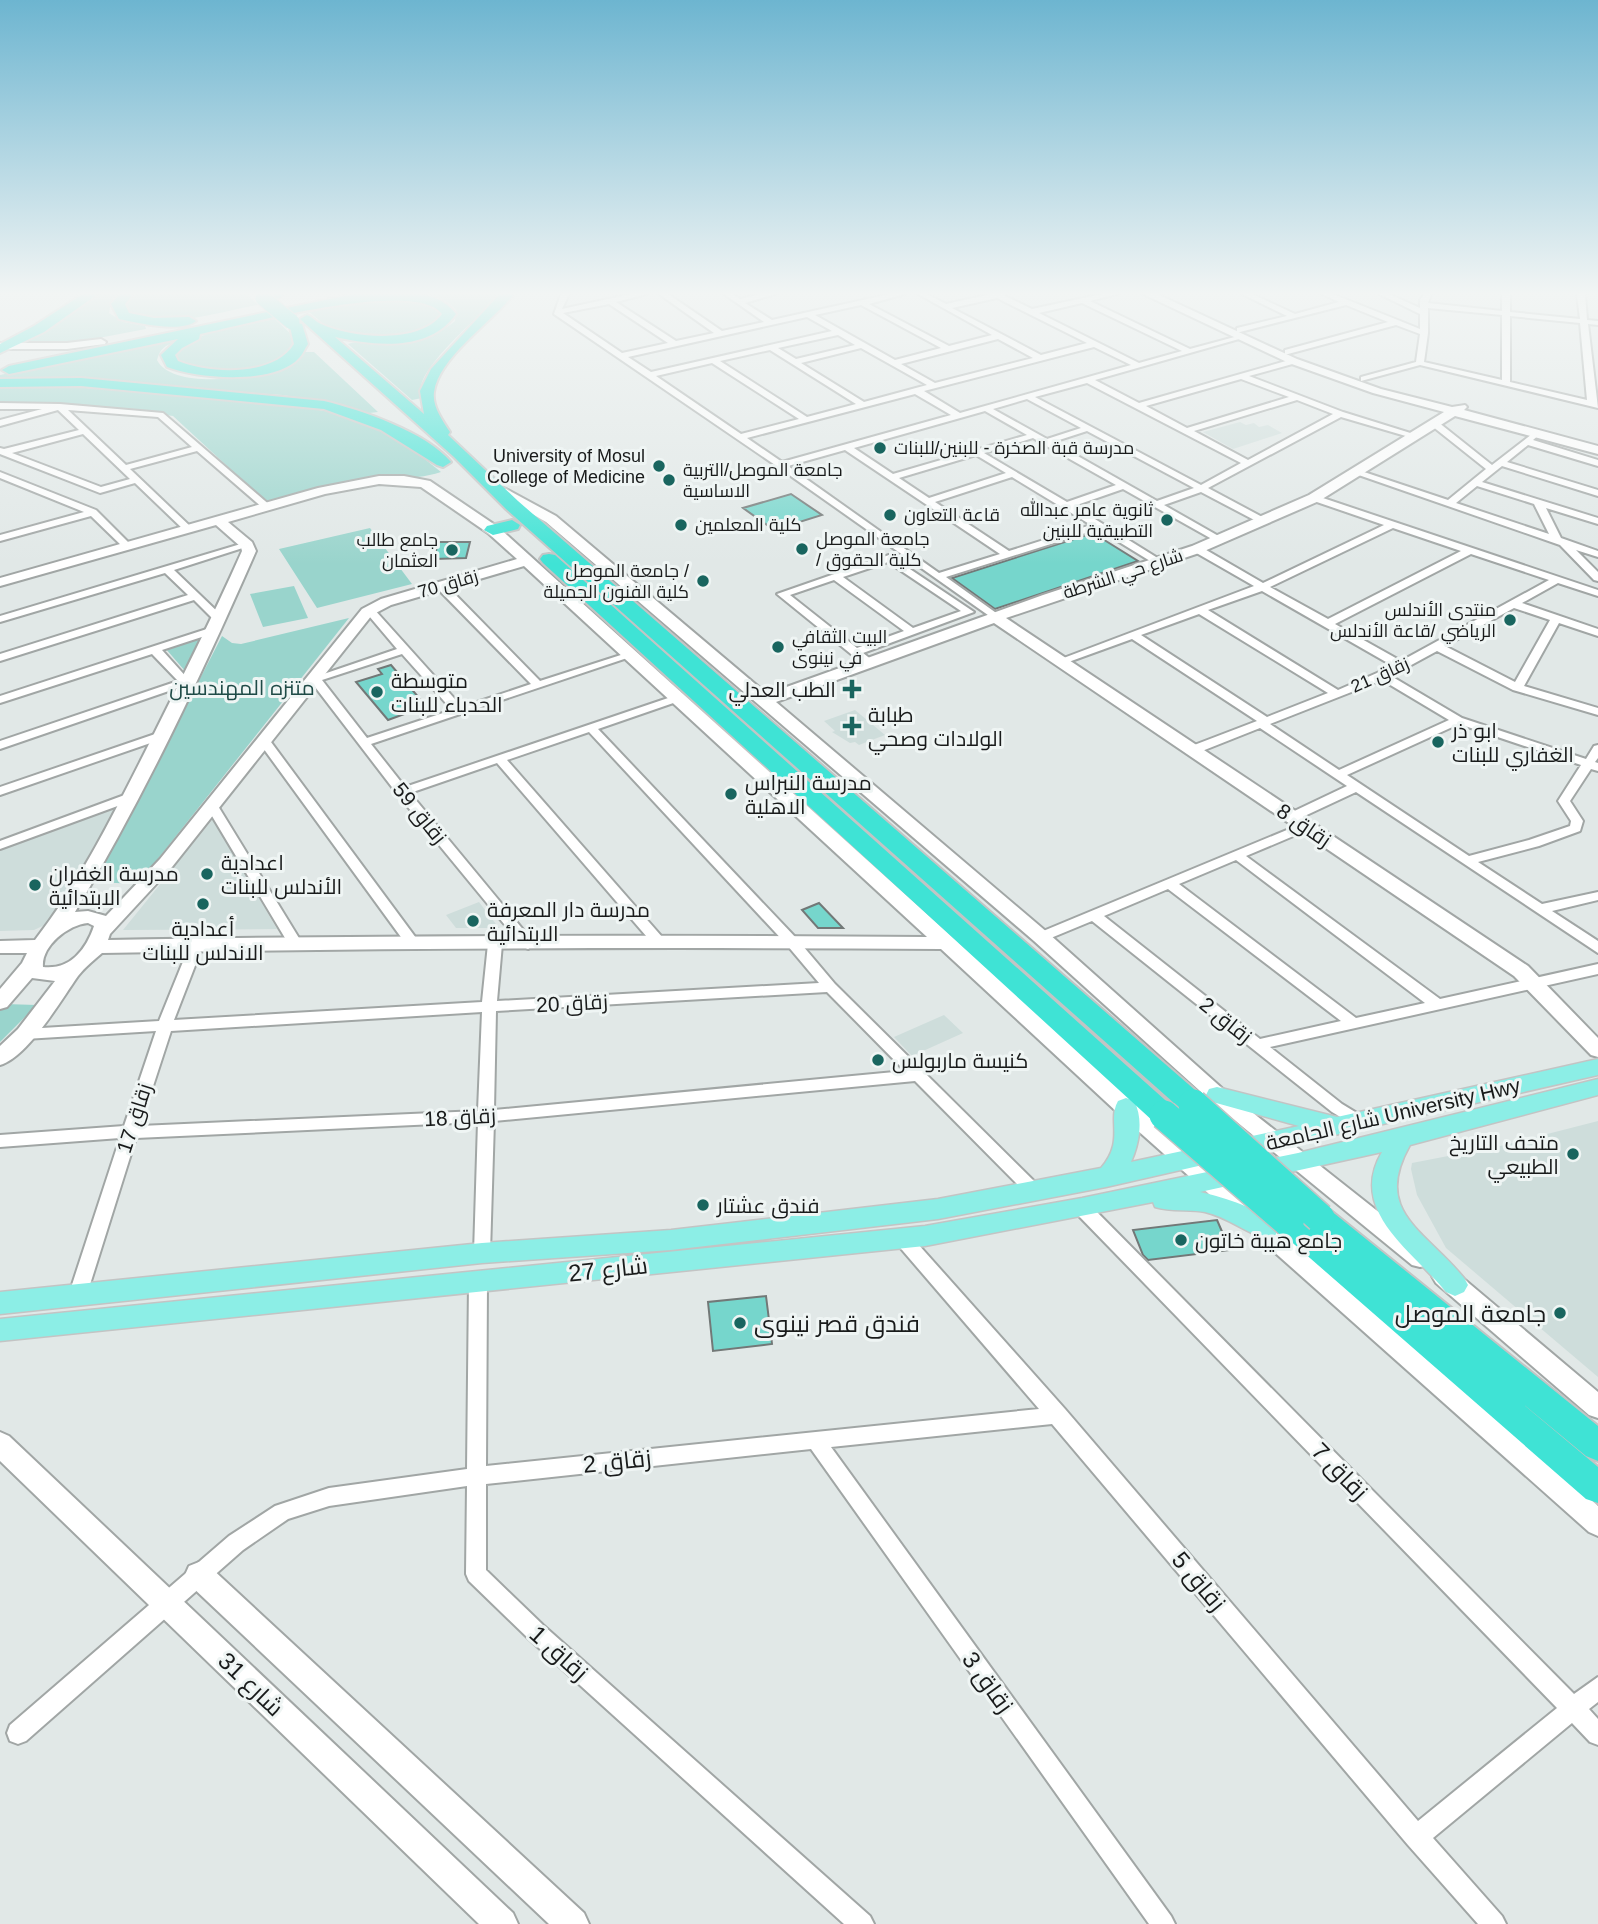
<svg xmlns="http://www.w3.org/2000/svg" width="1598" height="1924" font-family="Arial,Cairo,sans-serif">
<rect width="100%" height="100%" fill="#e1e8e7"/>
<path fill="#cedddb" d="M1240,422l6,3 8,-2 5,4 9,-2 14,8 -49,16 -30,-17z
M855,710l30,25 -26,10 -4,-3 -5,1 -18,-11 3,-1 -11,-10z
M117,807l-68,116 -15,7 -34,1v-83z
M213,819l64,110 -154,1z
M479,902l20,26h-43l-10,-13z
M944,1015l19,18 -51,23 -18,-19z
M1598,1121v256l-152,-129 -29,-53 -6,-26 1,-6 93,-18z"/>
<path fill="#99d4cc" d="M97,294h22l-7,5 -3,14 14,9 22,4 1,3 -74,14 -54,1z
M135,294h112l11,11c-40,7 -92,26 -131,6l-1,-7z
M424,294h78c-19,18 -78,69 -81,93 -1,3 1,7 1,11l-10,2 -64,-56c10,-4 22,0 33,0 26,-1 55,-6 74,-23l1,-11c-9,-10 -19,-14 -32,-16z
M387,297l40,3 15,11 -1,8 -17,11 -41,9 -52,-9 -22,-18z
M275,319l20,19 2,6 -19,18 -29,8 -48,1 -27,-10 3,-15 35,-14z
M169,340l6,2c-11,4 -15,7 -18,18 16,32 109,18 135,3 4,-3 8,-8 12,-11h10l64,60 -9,1 -52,-13 -35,-5 -226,-17 -56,3v-6z
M31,384l233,17 79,13 54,23 44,35c-30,10 -64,5 -96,11 -26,4 -53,13 -78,20l-94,-87 -72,-10 -101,-1v-19z
M370,528l42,56 -95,24 -38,-59z
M294,586l14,32 -45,9 -13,-33z
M349,618l-211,266 -43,-2 127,-246 10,7 9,1z
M201,638l-16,33 -19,-22z
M4,1004l33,1 -37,37v-35z"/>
<path fill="#76d6cc" stroke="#727877" stroke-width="2" d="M791,494l31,21 -48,15 -31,-22z
M1093,533l45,28 -143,48 -43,-31z
M438,542h32l-4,16 -32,1z
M391,665l35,41 -38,14 -32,-38 26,-8 -4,-5z
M819,903l24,25h-25l-16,-18z
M1217,1220l13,30 -82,10 -5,-5 -10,-25z
M766,1296l6,48 -59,7 -5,-49z"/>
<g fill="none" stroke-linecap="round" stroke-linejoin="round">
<defs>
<path id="street" d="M561,294h8l-7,15 69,-15h16l-31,8 60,39 38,-8 -55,-39h9l54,37 42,-9 -40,-28h9l7,5 21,-5h14l-30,9 27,17 118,-26h15l-36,10 80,42 43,-11 -74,-41h9l19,10 45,-10h15l-1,2 27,13 70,-15h15l-27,7 100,48 52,-14 4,2 -151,43 44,23 154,-44 4,2 -1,2 -47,13 94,36 77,24 -4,3 -75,-22 -133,71 58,31v4h-6l-59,-31 -37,13 58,33v4l-3,1 -96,-54 -49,17 90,56 -9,2 -57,-35 -152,48 53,38v4l-4,1 -217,-153 -224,-153zM997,298l90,45 -46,12 -89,-47zM1082,303l100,48 -43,12 -100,-50zM609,304l59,39 -46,10 -59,-40zM861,305l80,43 -46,12 -80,-45zM807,317l25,14 -181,41 -23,-15zM838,335l17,10 -59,14 -18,-11zM998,339l35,19 -98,25 -34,-19zM1094,347l37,18 -171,48 -36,-22zM861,348l66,37 -63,17 -63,-39zM770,350l86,54 -49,13 -87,-56zM712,363l87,56 -58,15 -85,-58zM1241,379l48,18 -102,31 -41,-22zM1087,383l154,80 -40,22 -166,-88zM915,394l36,21 -169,47 -35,-24zM1027,399l54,29 -34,11 -54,-30zM1297,400l36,14 -85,46 -54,-29zM985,411l42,24 -134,39 -39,-26zM1087,431l107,57 -37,13 -104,-59zM1033,438l10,6 73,41 -49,17 -83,-49zM845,450l155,104 -61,19 -151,-107zM976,455l30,18 -77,25 -30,-20zM1012,477l79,48 -82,26 -74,-49z
M1242,294h10l43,20 44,-12 -17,-8h11l87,35v-15l-41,-20h10l31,14v-8l4,-6h7l-3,9 74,8v-17h8v18l70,7 -3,-25h8l2,26 11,1v4l-10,-1 10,84 -178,-43 -59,16v-4l55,-15 4,-28 -24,-9 -108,29h-3v-4l103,-28 -42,-17 -106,27h-3v-4l50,-12zM1428,308l74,7v65l-78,-18 4,-29zM1510,316l70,7 7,77 -77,-18z
M0,403l60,1 103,9 109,94 -8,2 -67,-58 -67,18 62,59 -8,2 -49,-47 -35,10 -100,-39v-6l4,1 75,-19 -21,-20 -58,16v-6l42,-11h-42zM68,410l90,7 34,30 -66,18zM83,434l47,45 -29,8 -89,-34z
M1432,422h6l54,43 44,-34 4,3 -7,6 65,20v6l-70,-21 -21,17 91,28v6l-96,-30 -20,16 116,36v6l-52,-16 15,30 37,13v6l-22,-7 22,22v9l-4,-1 -34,-35 -210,-73 8,-2 90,30 38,-31 -54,-43zM1477,486l57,18 15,30 -93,-31z
M0,472l96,38 35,35 -8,2 -32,-31 -91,25v-6l84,-23 -84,-34z
M1314,495l284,95v6l-40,-13 -36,20 76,26v7l-39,-13 -35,63 74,22v7l-85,-25 -76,-39 -46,25 71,42 124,41 8,-13 4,-1v13l-3,4 3,1v8l-7,-2 -21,32 13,20 -3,10 -41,15 -61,16 64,42 56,-12v8l-46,11 46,30v12l-242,-161 -60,28h-8l-2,-3 2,-3 59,-28 -87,-58 -63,25h-8v-6l68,-26 -125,-82 -69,25 -4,1 -6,-3 201,-76 -61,-35v-4h8l62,36 121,-58 -73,-25v-4zM1393,528l68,23 -133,68 -58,-32zM1471,554l78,26 -148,81 -66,-37zM1262,591l131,75 -55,24 -130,-80zM1514,608l36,12 -35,62 -70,-36zM1199,614l129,79 -61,24 -126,-82zM1382,680l67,40 -110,50 -69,-46zM1459,724l122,41 -23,36 13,20 -1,5 -41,14 -60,16 -122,-81z
M244,543l8,2 -78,25 49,47v4h-8l-21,-21 -194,61v-7l188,-59 -23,-22 -165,49v-6z
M889,555l85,57 -111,41 14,11 -6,3 -20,-13 -74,-60zM888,562l73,49 -48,17 -70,-51zM834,580l70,51 -47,17 -67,-53z
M441,583l4,1 95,97 87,-28 4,-1 5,3 -265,89 34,43 269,-91h8v4l-84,29 199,210 38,45 205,203 2,4 -2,4 -6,2 -6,-2 -113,-114 -421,40 -4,132 -2,5 -6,2 -6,-2 -2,-5 4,-131 -342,16 -49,156 -3,5 -6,2 -6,-2 -3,-5 51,-156 -120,9v-12l124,-9 32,-95 -131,8 -5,-1 -2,-4 2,-4 5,-1 134,-8 32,-79 5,-2 7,5 -29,75 308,-18 6,-58 7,-5 7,5 -5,57 322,-18 -32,-38 -198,-213 -82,28 156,178 2,3 -2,3h-10l-156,-181 -87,30 125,151 -7,5 -5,-2 -125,-152 -89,-116 88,-30 -33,-39 5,-3 4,1 89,99 69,-23 -94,-96v-4zM402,654l50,56 -85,28 -45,-58zM827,992l78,79 -411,39 2,-99zM482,1012l-4,99 -338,15 31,-95z
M213,627l4,1v4l-55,18 27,30v4l-189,65v-8l178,-60 -26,-27 -152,49v-7z
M161,732l6,4 -2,2 -165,57v-8z
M264,737l4,1 148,200 2,3 -2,3h-10l-148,-203z
M130,793l6,4 -2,3 -134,49v-8z
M212,802l6,4 84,137 -2,3 -5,2 -7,-5 -82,-137z
M1306,822l6,4 -2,3 -64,27 194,143 158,-35v10l-328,73 72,57 23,14 2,4 -2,4 -6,2 -27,-16 -240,-191 -46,19h-10l-2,-3 2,-3zM1236,860l189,143 -69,15 -177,-134zM1168,889l173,132 -81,18 -156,-123z
M1082,1202l6,1 486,491 24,-17v25l-9,7 9,10v26l-8,-3 -18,-19 -139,115 69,78 4,8h-28l-70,-79 -356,-421 -221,23 340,469 4,8h-26l-338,-475 -325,35v86l57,55 327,291 4,8h-30l-315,-285 -60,-58 -3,-7 1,-88 -138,20 -41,13 -45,31 -217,191 -8,3 -8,-3 -3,-8 3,-8 219,-189 46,-30 54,-18 138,-19 2,-187 3,-5 6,-2 6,2 3,5 -1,184 553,-57 -142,-165 -2,-5 2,-5 6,-2 6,2 156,175 353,412 139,-113 -481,-495 -2,-5 2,-5z"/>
<path id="secondary" d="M1143,294h14l140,65 84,30 71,18 13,-2 2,2 -3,3 134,36v8l-143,-38 -136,85 -117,51 -196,66 522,348 70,72v19l-7,-2 -77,-79 -520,-353 -218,79 272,231 176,157 204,161 4,7 -4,7 -8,2 -8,-2 -202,-165 -176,-159 -488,-419 -51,-30 1,-3h10l50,27 211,178 276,-99 149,-49 117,-51 135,-83 -71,-19 -84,-30z
M101,339l5,3 -1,2 -38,5h-67v-6h67z
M379,476h25l26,5 68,46 636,574 464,405v30l-9,-4 -471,-419 -177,-164c-280,-2 -559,-1 -839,4 -8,7 -17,14 -24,23 -17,24 -50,81 -78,89v-19l18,-17 37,-48 -23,-3 -25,29 -7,2v-20l22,-26 5,-10h-27v-12l35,-1c45,-58 77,-123 110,-188 33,-67 67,-133 97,-201l-1,-4 -25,-22 -216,61v-8l318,-90zM379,484l42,3 67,46 29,26 -136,40 -19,10 -202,250 -54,57 -18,-5 -13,1c69,-115 127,-238 181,-361l-4,-9 -24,-20 97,-28zM524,566l403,371c-273,-2 -546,-2 -819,3l2,-6 62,-67 200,-252 19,-10zM88,923l6,3c-8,24 -24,44 -51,41 -2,-20 24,-42 45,-44z
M1444,1266l8,3 146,123v26l-9,-3 -153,-132 -4,-7 4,-7z
M0,1432l9,4 504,477 5,11h-39l-479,-463z
M199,1562l10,4 375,347 5,11h-40l-360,-340 -4,-9 4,-9z"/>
<path id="primary" d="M1598,1059v16l-492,112 -168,32 -267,31 -189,13 -482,51v-22l482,-49 189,-13 267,-31 163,-31c24,-27 6,-48 17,-67l8,-3 8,3c10,18 5,43 -3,61l168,-36 -90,-25 -3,-6 3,-6 8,-2 120,30z
M1598,1079v16l-188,50c-38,67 15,85 54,133l4,7 -4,7 -9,4 -9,-4c-33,-41 -99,-81 -64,-140l-182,40c20,4 69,19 78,37l-3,7 -9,3c-21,-7 -39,-22 -61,-27 -17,-3 -34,0 -50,-5l-2,-5 -228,44 -925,95v-22l925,-93 157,-28 216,-45z"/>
<path id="highway" d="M83,294h15l-54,38 -44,21v-9l34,-18z
M120,294h13l-8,10 4,9 25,5 35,-1 7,4c-15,12 -59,2 -77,-2l-8,-15z
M270,294h13v1l-6,4z
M354,294c33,0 80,-10 102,20 -27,38 -80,32 -121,23l89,77 -4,-23 11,-22 69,-75h14c-21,27 -75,63 -80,98 -2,14 8,28 16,40l-2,3 70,66 685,596 3,7 -3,7 -10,3 -10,-3 -677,-602 -52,-52 -154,-138 7,-4c6,2 8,7 14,9 30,14 99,21 121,-10 -27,-36 -199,11 -242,20l-1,5 -17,9 -7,7 3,6c32,13 96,16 116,-17l-4,-17 7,-4 5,1 6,20c-3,4 -5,10 -9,14 -24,27 -101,21 -132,9l-6,-12 17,-16 -169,35 -7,-4 7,-4z
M81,378l243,23c37,9 102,31 127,61l-8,5 -6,-2 -56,-35 -57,-21 -243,-23 -81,1v-8z
M512,520l8,5 -2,4 -25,6 -9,-5 3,-4z
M549,554l6,1 619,553 4,7 -4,7 -10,3 -10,-3 -611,-559 -3,-4 3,-4z
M1320,1207l10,3 268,216v35l-12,-5 -75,-62 87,73v36l-12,-4 -307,-268 -5,-8 5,-8 10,-3 19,10 -2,-4 4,-8z"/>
</defs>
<use href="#street" stroke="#a1a6a5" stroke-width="4"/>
<use href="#secondary" stroke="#a1a6a5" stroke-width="4"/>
<use href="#primary" stroke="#c3c4c4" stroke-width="3"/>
<use href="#highway" stroke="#c3c4c4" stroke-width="4"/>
<use href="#street" fill="#fff" fill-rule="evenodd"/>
<use href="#secondary" fill="#fff" fill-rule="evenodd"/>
<use href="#primary" fill="#8ceee6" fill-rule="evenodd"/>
<use href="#highway" fill="#3fe3d5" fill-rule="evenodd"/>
<defs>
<path id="highway-bridge-far1" d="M263,298l29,24"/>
<path id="highway-bridge" d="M1193,1104l127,114
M1164,1115l125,108"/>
</defs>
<use href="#highway-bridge-far1" stroke="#c3c4c4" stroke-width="17" stroke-linecap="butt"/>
<use href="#highway-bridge" stroke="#c3c4c4" stroke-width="32" stroke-linecap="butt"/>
<use href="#highway-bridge-far1" stroke="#3fe3d5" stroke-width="15"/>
<use href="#highway-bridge" stroke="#3fe3d5" stroke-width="29"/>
</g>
<linearGradient id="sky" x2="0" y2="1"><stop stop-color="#6db5d0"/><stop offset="0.52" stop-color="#f2f5f4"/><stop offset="1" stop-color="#f2f5f4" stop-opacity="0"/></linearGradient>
<rect width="1598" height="564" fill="url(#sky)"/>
<g fill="#19655f" stroke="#eff5f4" stroke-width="2.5">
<circle cx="880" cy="448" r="7"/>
<circle cx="659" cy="466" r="7"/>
<circle cx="669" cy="480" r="7"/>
<circle cx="890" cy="515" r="7"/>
<circle cx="1167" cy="520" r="7"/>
<circle cx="681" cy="525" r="7"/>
<circle cx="802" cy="549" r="7"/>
<circle cx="452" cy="550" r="7"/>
<circle cx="703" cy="581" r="7"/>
<circle cx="1510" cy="620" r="7"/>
<circle cx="778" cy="647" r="7"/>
<path d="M848.5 678.5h7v7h7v7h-7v7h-7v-7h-7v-7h7z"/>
<circle cx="377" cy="692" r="7"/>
<path d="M848.5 715.5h7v7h7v7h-7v7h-7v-7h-7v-7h7z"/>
<circle cx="1438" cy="742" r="7"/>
<circle cx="731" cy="794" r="7"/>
<circle cx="207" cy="874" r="7"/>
<circle cx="35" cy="885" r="7"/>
<circle cx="203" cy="904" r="7"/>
<circle cx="473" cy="921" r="7"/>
<circle cx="878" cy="1060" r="7"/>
<circle cx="1573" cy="1154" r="7"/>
<circle cx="703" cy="1205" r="7"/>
<circle cx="1181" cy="1240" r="7"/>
<circle cx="1560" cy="1313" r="7"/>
<circle cx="740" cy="1323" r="7"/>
</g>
<g text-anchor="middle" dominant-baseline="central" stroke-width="6" stroke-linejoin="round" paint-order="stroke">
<g font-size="18" fill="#191b1b" stroke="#eff5f4" text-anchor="start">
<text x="894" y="448">مدرسة قبة الصخرة - للبنين/للبنات</text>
<text x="645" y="456" text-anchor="end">University of Mosul<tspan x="645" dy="21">College of Medicine</tspan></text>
<text x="683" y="470">جامعة الموصل/التربية<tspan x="683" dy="21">الاساسية</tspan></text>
<text x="1153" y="510" text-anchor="end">ثانوية عامر عبدالله<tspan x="1153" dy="21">التطبيقية للبنين</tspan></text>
<text x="904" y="515">قاعة التعاون</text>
<text x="695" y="525">كلية المعلمين</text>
<text x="816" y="539">جامعة الموصل<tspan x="816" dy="21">/ كلية الحقوق</tspan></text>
<text x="438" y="540" text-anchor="end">جامع طالب<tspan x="438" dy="21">العثمان</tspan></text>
<text x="689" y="571" text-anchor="end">جامعة الموصل /<tspan x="689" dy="21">كلية الفنون الجميلة</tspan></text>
<text x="1496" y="610" text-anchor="end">منتدى الأندلس<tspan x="1496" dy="21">الرياضي /قاعة الأندلس</tspan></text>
<text x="792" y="637">البيت الثقافي<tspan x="792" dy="21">في نينوى</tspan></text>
</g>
<g font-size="18" fill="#191b1b" stroke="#eff5f4">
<text transform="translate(1123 574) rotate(-18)">شارع حي الشرطة</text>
<text transform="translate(448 584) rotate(-16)">زقاق 70</text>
<text transform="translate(1380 675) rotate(-24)">زقاق 21</text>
</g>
<g font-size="21" fill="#191b1b" stroke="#eff5f4" text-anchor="start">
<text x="391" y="680">متوسطة<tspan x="391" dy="24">الحدباء للبنات</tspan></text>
<text x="836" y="689" text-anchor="end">الطب العدلي</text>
<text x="868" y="714">طبابة<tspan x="868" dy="24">الولادات وصحي</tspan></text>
<text x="1452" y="730">ابو ذر<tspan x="1452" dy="24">الغفاري للبنات</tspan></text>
<text x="745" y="782">مدرسة النبراس<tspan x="745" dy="24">الاهلية</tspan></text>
<text x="221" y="862">اعدادية<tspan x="221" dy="24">الأندلس للبنات</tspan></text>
<text x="49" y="873">مدرسة الغفران<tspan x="49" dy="24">الابتدائية</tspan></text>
<text x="487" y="909">مدرسة دار المعرفة<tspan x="487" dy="24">الابتدائية</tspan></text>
<text x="203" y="928" text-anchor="middle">أعدادية<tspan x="203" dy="24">الاندلس للبنات</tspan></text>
<text x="892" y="1060">كنيسة ماربولس</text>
<text x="1559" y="1142" text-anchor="end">متحف التاريخ<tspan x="1559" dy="24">الطبيعي</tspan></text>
<text x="717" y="1205">فندق عشتار</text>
<text x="1195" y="1240">جامع هيبة خاتون</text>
</g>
<g font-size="21" fill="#1f4b47" stroke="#eff5f4">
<text x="242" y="687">متنزه المهندسين</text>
</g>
<g font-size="21" fill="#191b1b" stroke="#eff5f4">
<text transform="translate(420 813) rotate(51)">زقاق 59</text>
<text transform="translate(1304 825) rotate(34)">زقاق 8</text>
<text transform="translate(572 1003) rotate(-3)">زقاق 20</text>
<text transform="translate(1226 1020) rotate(39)">زقاق 2</text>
<text transform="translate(1393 1114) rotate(-13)">شارع الجامعة University Hwy</text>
<text transform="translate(460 1117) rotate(-3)">زقاق 18</text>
<text transform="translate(134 1118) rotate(-72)">زقاق 17</text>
</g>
<g font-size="24" fill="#191b1b" stroke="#eff5f4">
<text transform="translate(608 1269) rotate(-6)">شارع 27</text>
<text transform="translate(617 1461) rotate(-6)">زقاق 2</text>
<text transform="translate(1340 1471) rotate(46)">زقاق 7</text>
<text transform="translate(1199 1581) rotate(50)">زقاق 5</text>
<text transform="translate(559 1653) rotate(42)">زقاق 1</text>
<text transform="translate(988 1682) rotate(54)">زقاق 3</text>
<text transform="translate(251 1684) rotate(44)">شارع 31</text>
</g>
<g font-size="24" fill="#191b1b" stroke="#eff5f4" text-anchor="end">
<text x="1546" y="1313">جامعة الموصل</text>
<text x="754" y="1323" text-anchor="start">فندق قصر نينوى</text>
</g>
</g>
</svg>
